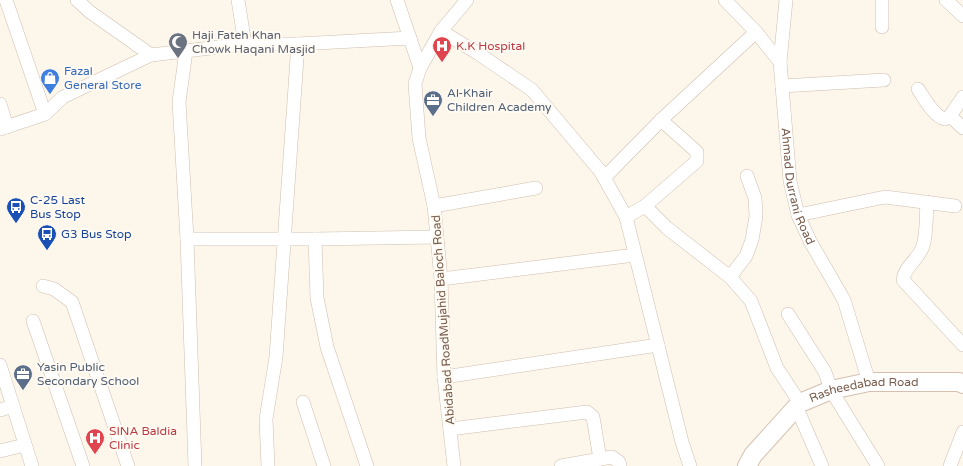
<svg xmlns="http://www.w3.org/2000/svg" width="963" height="466" font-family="'Varela Round',sans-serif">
<rect width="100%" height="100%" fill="#fdf6eb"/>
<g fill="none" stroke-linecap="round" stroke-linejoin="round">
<defs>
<g id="minor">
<path d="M6,0l39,114"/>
<path d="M77,0l13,12 61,43"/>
<path d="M238,0l7,44"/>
<path d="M397,0l23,68"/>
<path id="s1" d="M725,0l31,32 24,30 10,119 8,34 12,26 34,59 25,82"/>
<path d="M946,0l17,16"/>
<path d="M882,27v-27"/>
<path d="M441,31l38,23 53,36 69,82 25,45 56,225 8,24"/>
<path d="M186,51l-7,51 8,137 8,227"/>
<path d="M780,62l6,-62"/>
<path d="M782,86l102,-6"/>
<path d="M918,89c6,9 16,28 27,30l5,-3 13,-19"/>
<path d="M0,104l7,23"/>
<path d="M950,116l13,12"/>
<path d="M0,129l45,-15 18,-17 88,-42 94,-11h53l112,-6"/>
<path d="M604,178l57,-58 95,-88"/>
<path d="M927,202c-1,14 0,31 -4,44 -4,13 -19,21 -20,34l60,65"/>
<path d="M434,206l102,-18"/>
<path d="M645,206l22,22 63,49 21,24 26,67 23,35"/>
<path d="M798,215l87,-18 70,9"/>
<path d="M626,217l19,-11 52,-45v-9l-36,-32"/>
<path d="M187,239h128l122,-2"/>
<path d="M315,239l2,59 10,49 40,119"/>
<path d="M730,277l16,-21 6,-16 4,-24 -1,-18 -8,-22"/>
<path d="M441,279l194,-24"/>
<path d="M43,286l11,3 18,13 56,164"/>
<path d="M788,314l37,58 6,18 47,76"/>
<path d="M33,321l50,145"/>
<path d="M0,365l32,101"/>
<path d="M444,377l214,-32"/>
<path d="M303,402l21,64"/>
<path d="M796,406l26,60"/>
<path d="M0,410l13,-4"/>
<path d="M450,429l137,-17 6,5 7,42"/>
<path d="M0,451l25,-6"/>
<path d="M268,466l-2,-47 10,-62 22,-313"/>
<path d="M454,466l-10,-89 -3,-98 -7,-73 -15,-68 -4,-54 5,-16 21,-37 26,-31"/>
<path d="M561,466l51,-9 7,5 1,4"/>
<path d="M950,466l13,-34"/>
</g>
<g id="secondary">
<path id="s2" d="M747,466l6,-11 47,-52 31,-13 38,-8h90l4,2"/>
</g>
</defs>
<use href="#minor" stroke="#cfbeaf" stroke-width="14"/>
<use href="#secondary" stroke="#d5c0b0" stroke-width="20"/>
<use href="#minor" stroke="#fff" stroke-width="13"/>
<use href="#secondary" stroke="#fff" stroke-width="18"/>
</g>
<defs>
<symbol id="mosque-pin" viewBox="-11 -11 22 30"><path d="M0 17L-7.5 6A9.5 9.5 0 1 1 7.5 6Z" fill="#6b7280" stroke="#fffaf2"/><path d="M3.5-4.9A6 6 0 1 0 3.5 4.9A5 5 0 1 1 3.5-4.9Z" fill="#fff"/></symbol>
<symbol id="hospital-pin" viewBox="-11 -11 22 30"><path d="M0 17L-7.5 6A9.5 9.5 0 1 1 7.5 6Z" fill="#e0444e" stroke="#fffaf2"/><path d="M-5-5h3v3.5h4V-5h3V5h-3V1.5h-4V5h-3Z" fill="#fff"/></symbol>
<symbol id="shop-pin" viewBox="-11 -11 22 30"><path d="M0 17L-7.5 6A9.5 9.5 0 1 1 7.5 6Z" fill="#3f7fe0" stroke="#fffaf2"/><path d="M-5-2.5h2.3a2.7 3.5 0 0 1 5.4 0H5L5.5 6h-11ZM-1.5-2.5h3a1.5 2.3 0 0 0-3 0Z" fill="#fff"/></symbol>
<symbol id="office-pin" viewBox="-11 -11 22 30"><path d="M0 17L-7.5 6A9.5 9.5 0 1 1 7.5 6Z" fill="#5c6f8a" stroke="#fffaf2"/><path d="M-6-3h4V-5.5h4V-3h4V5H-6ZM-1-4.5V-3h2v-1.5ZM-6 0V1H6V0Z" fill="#fff"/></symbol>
<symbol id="bus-pin" viewBox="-11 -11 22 30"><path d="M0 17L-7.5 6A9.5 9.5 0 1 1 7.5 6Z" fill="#1a4fb4" stroke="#fffaf2"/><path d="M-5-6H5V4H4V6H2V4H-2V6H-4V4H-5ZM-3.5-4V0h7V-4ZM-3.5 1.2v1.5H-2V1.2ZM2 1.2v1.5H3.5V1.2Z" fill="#fff"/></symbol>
</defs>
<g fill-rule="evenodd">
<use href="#mosque-pin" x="167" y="31" width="22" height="30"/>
<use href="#hospital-pin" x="431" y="35" width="22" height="30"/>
<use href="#shop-pin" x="39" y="67" width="22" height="30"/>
<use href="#office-pin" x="422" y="89" width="22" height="30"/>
<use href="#bus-pin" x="5" y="196" width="22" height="30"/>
<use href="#bus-pin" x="36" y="223" width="22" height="30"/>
<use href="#office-pin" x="12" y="363" width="22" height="30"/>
<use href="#hospital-pin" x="84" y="427" width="22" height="30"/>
</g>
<g text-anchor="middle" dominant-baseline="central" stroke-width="4" stroke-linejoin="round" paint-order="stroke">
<g font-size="12" fill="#5b616d" stroke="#fffaf2" text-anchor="start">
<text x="192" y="35">Haji Fateh Khan<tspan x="192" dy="14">Chowk Haqani Masjid</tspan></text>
</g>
<g font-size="12" fill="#be3a42" stroke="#fffaf2" text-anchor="start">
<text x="456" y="46">K.K Hospital</text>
<text x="109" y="431">SINA Baldia<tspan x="109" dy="14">Clinic</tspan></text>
</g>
<g font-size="12" fill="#366cbe" stroke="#fffaf2" text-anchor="start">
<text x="64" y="71">Fazal<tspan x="64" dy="14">General Store</tspan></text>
</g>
<g font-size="12" fill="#4e5e75" stroke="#fffaf2" text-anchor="start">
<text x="447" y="93">Al-Khair<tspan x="447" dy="14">Children Academy</tspan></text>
<text x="37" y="367">Yasin Public<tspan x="37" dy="14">Secondary School</tspan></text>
</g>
<g font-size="12" fill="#785d4d" stroke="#fffaf2">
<text stroke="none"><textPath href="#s1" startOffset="209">Ahmad Durrani Road</textPath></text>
<text transform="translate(443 320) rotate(-94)">Abidabad RoadMujahid Baloch Road</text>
<text stroke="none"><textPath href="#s2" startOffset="149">Rasheedabad Road</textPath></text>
</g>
<g font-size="12" fill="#164399" stroke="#fffaf2" text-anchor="start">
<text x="30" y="200">C-25 Last<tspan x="30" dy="14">Bus Stop</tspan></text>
<text x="61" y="234">G3 Bus Stop</text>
</g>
</g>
</svg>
